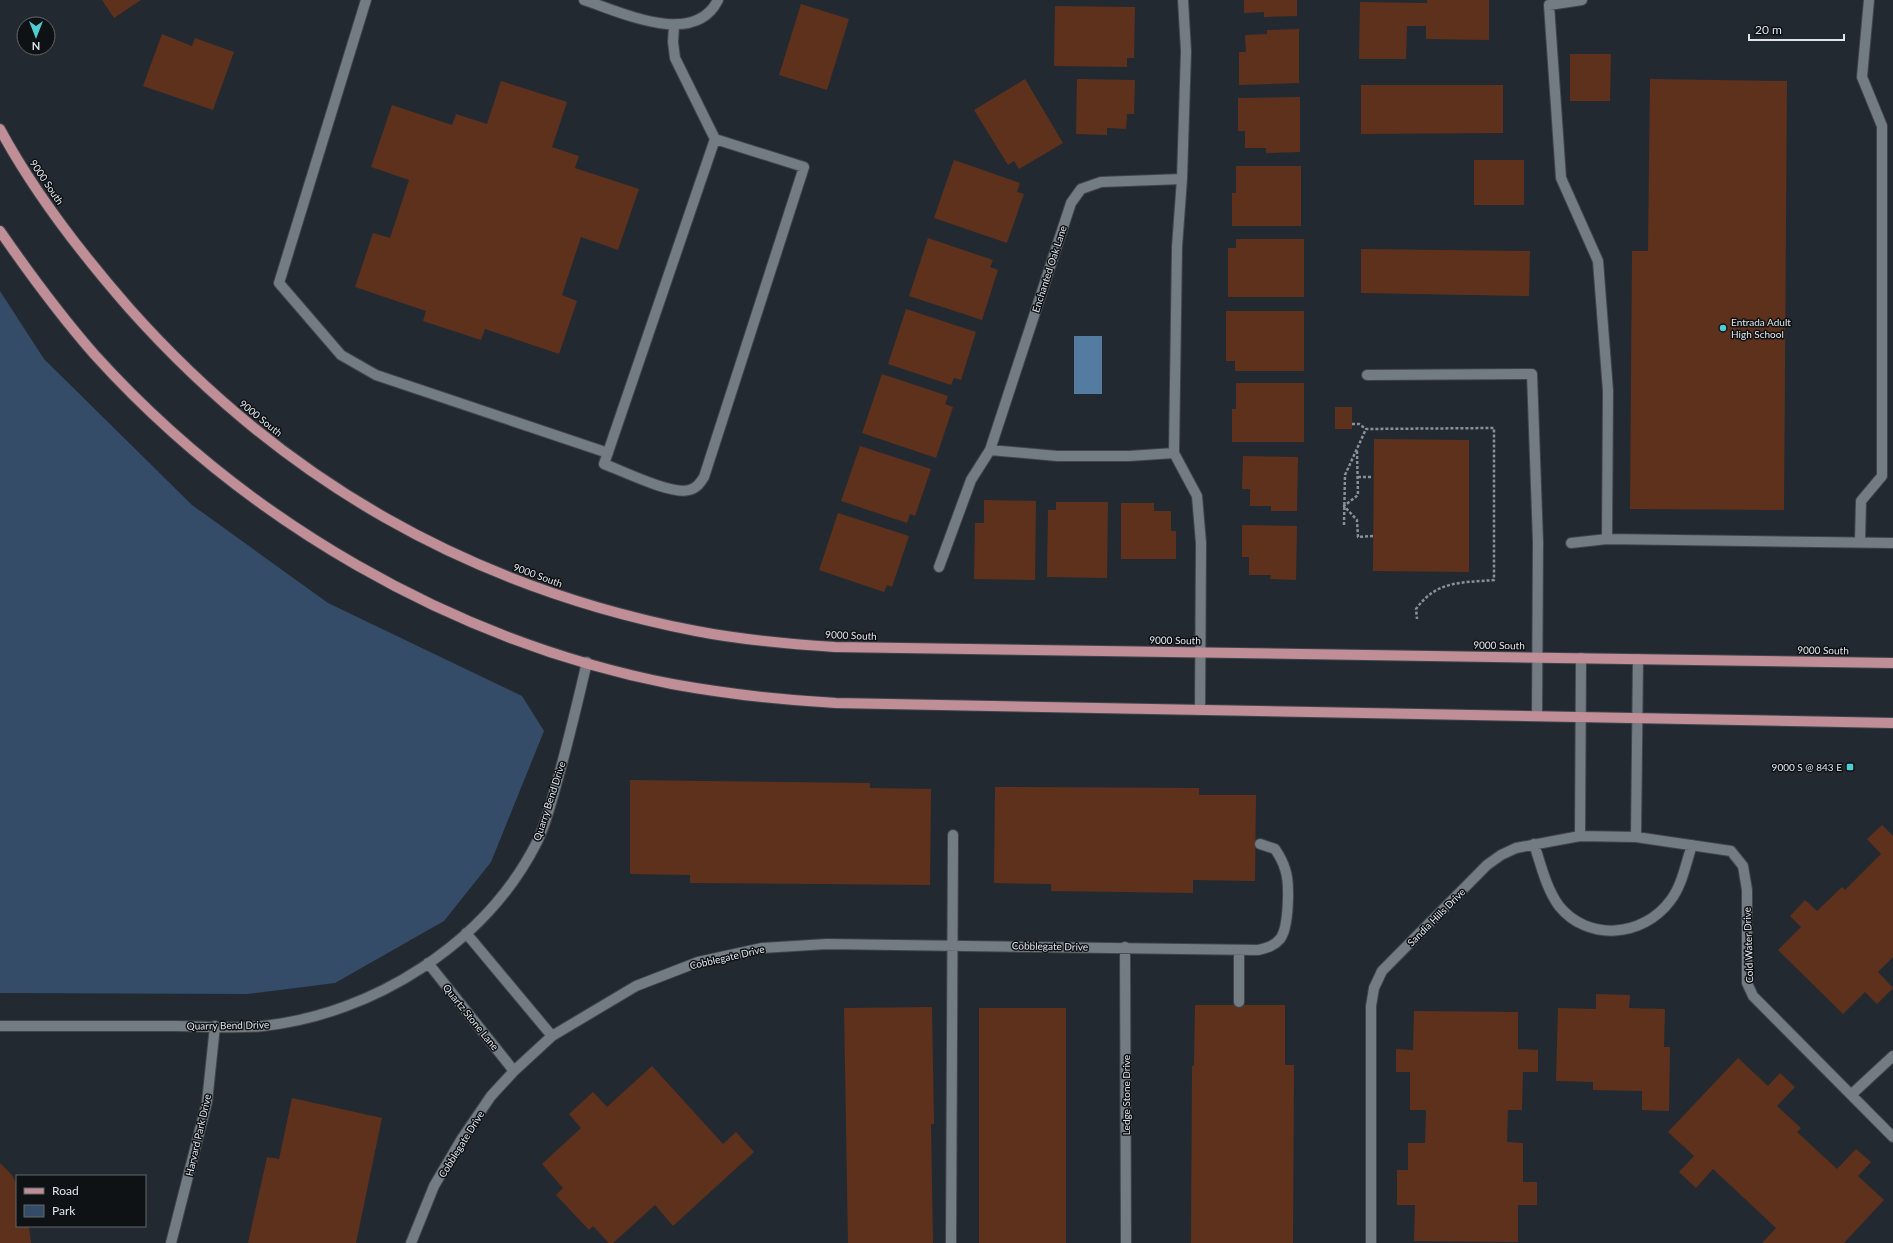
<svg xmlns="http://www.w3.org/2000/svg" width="1893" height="1243" font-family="Lato,sans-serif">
<rect width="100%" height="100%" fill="#232931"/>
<path fill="#344c68" d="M0,291l44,68 148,146 136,98 194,93 22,35 -53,131 -47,59 -109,62 -88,11 -247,-1z"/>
<path fill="#547ca0" d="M1074,336h28v58h-28z"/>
<path fill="#5e311d" d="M102,0h39l-27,18z
M1244,0h53v16l-33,1v-5l-20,1z
M1427,0h62v40l-63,-1v-13h-19l-1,33h-47l1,-57 67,1z
M801,4l48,15 -22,71 -48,-15z
M1055,6l80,1 -1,51h-7v9l-73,-1z
M1299,29v54l-60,2v-33h7l-1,-17 22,-1v-4z
M162,34l30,12 3,-8 39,14 -21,58 -70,-24z
M1570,54h41l-1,47h-40z
M1025,79l38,64 -44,26 -5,-8 -6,4 -34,-55z
M1077,79l58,1 -1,34h-7l-1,15 -19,-1v7l-31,-1z
M1650,79l137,2 -3,429 -154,-1 2,-258h16z
M501,81l66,21 -15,45 27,9 -4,12 64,21 -21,61 -37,-13 -19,58 15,6 -18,53 -74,-25 -4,11 -58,-19 3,-10 -71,-24 18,-54 17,5 19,-58 -38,-13 21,-62 60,20 4,-11 31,10z
M1361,85h142v48l-142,1z
M1300,97v55l-34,1v-5h-21v-17h-7v-33z
M954,160l66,23 -3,9 7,2 -17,49 -73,-25z
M1474,160h50v45h-50z
M1236,166h65v60h-69v-33h4z
M928,238l65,22 -3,7 8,3 -16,50 -73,-24z
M1236,239h68v58h-76v-49h8z
M1361,249l169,2 -1,45 -168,-3z
M906,309l70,23 -15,48 -7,-2 -3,7 -63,-21z
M1226,311h78v60h-69v-10h-9z
M882,374l66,22 -3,8 8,3 -17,51 -74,-25z
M1236,383h68v59h-72v-33h4z
M1335,407h17v22h-17z
M1374,439l95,1v132l-96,-1z
M860,446l71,23 -16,47 -5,-2 -3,9 -66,-22z
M1243,456l55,1 -1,54h-26v-5h-21v-17h-8z
M984,500l52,1 -1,79 -61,-1 1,-56h9z
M1056,502h52l-1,76 -60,-1 1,-67h8z
M1121,503h33v8h17v20h5v28h-55z
M838,513l71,23 -17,51 -5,-2 -3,7 -65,-22z
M1242,525l55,1 -1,54 -26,-1 1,-4h-22v-18h-7z
M630,780l240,3v5l61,1 -1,96 -240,-2v-8l-60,-1z
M995,787l204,1v7h57l-1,86 -62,-1v13l-142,-2v-7l-57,-1z
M1882,825l11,11v121l-15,15 15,16 -16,16 -12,-12 -22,22 -65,-64 23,-23 -11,-11 15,-16 12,11 25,-24 3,3 36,-36 -14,-15z
M1596,994l34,1 -1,13 36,1 -1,38h6l-1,64 -27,-1v-19l-49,-1v-8l-37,-1 2,-73 38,1z
M1195,1005h90v60h9l-1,178h-102l1,-177h2z
M932,1007l2,117h-3l2,119h-85l-4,-235z
M979,1008h87v235h-87z
M1414,1011l104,1v37l20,1v22h-15l-1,38h-14l-1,32 16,1v39h14v23h-19v37l-104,-1 1,-36h-18v-35h11v-27h17l1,-33h-16v-38h-14v-23l17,1z
M1738,1058l30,28 12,-13 15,14 -18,19 24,22 -4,4 40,37 19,-20 15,13 -13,14 26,24 -40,43h-82l14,-15 -63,-59 -17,19 -17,-16 15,-16 -26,-24z
M652,1066l71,78 13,-12 18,20 -81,74 -18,-21 -42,38h-4l-16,-17 -4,4 -33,-35 7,-7 -21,-24 39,-36 -12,-14 24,-22 14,15z
M292,1098l90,20 -26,125h-108l19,-86 12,2z
M0,1163l12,12 5,10v41h12l2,17h-31z"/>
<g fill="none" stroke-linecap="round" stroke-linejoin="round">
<defs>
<path id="minor" d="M366,0l-87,283 62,72 35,20 232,78
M584,0c37,12 110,48 134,0
M1183,0l3,51 -4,128 -5,68 -3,206 23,43 4,47 -1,167
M1582,0l-33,5 12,173 37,83 10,130 -1,148
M674,26l-1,16 2,16 40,81 89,28 -100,310c-4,6 -7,11 -15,13 -18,5 -66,-19 -85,-26l111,-325
M1367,375l165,-1 6,168 -1,174
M990,450l67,6h72l45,-3
M1860,541l1,-40 21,-25v-350l-20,-49 7,-77
M1571,543l36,-4 286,4
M939,567l32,-87 19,-30 81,-247 10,-14 20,-7 81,-3
M1580,836l1,-178
M1636,837l2,-178
M1534,844c7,21 12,44 25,62 29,36 84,31 111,-5 12,-15 16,-38 22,-56
M466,933l86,103
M1125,947l1,296
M1239,950v52
M428,963l86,108
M0,1026c58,0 117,0 175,0 29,0 59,3 88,0 111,-12 223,-83 274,-184 8,-16 13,-35 18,-53 12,-42 22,-84 32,-127
M1852,1094l41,-38
M171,1243l36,-141 8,-76
M411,1243l23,-57 27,-46 30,-44 23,-25 38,-35 84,-50 62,-24 64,-14 65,-4 431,6c9,-2 16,-4 22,-11 9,-11 10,-57 5,-70 -2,-7 -6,-14 -10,-20l-15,-5
M951,1243l2,-408
M1371,1243v-237l3,-18 8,-17 105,-106 14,-10 15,-7 64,-12 56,1 95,14 12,15 4,24v93l6,13 140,141"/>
<path id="major" d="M0,129c35,65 81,124 129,179 154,173 341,279 567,323 46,9 92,13 139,16l1058,16
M0,231c29,42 60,84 94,123 150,166 358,287 578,330 55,10 109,16 164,19l1057,20"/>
</defs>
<use href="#minor" stroke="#3f454b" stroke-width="12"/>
<use href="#major" stroke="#3f454b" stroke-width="12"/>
<path stroke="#8a9096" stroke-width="2.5" stroke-dasharray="3 2" stroke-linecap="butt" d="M1352,424h7l7,5
M1357,451l1,44 -14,11 13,14 1,17 15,-1
M1358,477h15
M1344,525l1,-50 21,-46 128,-1v152c-33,3 -57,0 -78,29l1,10"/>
<use href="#minor" stroke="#737b83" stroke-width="10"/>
<use href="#major" stroke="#c08e96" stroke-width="10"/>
</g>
<g fill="#51ccd3" stroke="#0f1215" stroke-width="1.5">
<circle cx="1723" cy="328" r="4"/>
<rect x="1846" y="763" width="8" height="8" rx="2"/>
</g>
<g text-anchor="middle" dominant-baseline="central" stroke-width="3" stroke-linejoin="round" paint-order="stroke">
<g font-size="10" fill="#e0e5ea" stroke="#0f1215">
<text transform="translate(47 182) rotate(56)">9000 South</text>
<text transform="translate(1049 269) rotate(-72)">Enchanted Oak Lane</text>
<text transform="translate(261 418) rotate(39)">9000 South</text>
<text transform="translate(538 575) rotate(20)">9000 South</text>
<text transform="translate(851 635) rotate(2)">9000 South</text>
<text transform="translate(1175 640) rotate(1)">9000 South</text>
<text transform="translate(1499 645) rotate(1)">9000 South</text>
<text transform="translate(1823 650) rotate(1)">9000 South</text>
<text transform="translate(549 801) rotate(-72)">Quarry Bend Drive</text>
<text transform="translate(1436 917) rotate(-45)">Sandia Hills Drive</text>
<text transform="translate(1748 945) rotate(-92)">Cold Water Drive</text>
<text transform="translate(1050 946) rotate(1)">Cobblegate Drive</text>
<text transform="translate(727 957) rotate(-13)">Cobblegate Drive</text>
<text transform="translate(471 1017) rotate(51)">Quartz Stone Lane</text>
<text transform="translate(228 1025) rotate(-1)">Quarry Bend Drive</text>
<text transform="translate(1126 1095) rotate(-90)">Ledge Stone Drive</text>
<text transform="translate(198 1135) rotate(-77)">Harvard Park Drive</text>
<text transform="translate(461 1144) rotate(-58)">Cobblegate Drive</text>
</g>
<g font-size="10" fill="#e0e5ea" stroke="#0f1215" text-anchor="start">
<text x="1731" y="322">Entrada Adult<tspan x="1731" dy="12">High School</tspan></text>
<text x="1842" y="767" text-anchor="end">9000 S @ 843 E</text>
</g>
</g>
<rect x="16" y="1175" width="130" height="52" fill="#0f1215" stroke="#63666a"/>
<rect x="24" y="1188" width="20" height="6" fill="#c08e96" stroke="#63666a"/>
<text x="52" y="1195" font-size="12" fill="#e0e5ea">Road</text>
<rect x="24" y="1205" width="20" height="12" fill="#344c68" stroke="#63666a"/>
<text x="52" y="1215" font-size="12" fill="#e0e5ea">Park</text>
<g transform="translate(36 36) rotate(180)"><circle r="19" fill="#0f1215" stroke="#63666a"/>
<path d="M0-3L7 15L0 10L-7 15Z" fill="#51ccd3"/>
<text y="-6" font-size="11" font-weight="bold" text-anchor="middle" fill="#e0e5ea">N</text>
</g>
<path d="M1749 34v6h95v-6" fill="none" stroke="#e0e5ea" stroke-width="2"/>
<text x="1755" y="34" font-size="12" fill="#e0e5ea" stroke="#0f1215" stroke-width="3" paint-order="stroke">20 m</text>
</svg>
